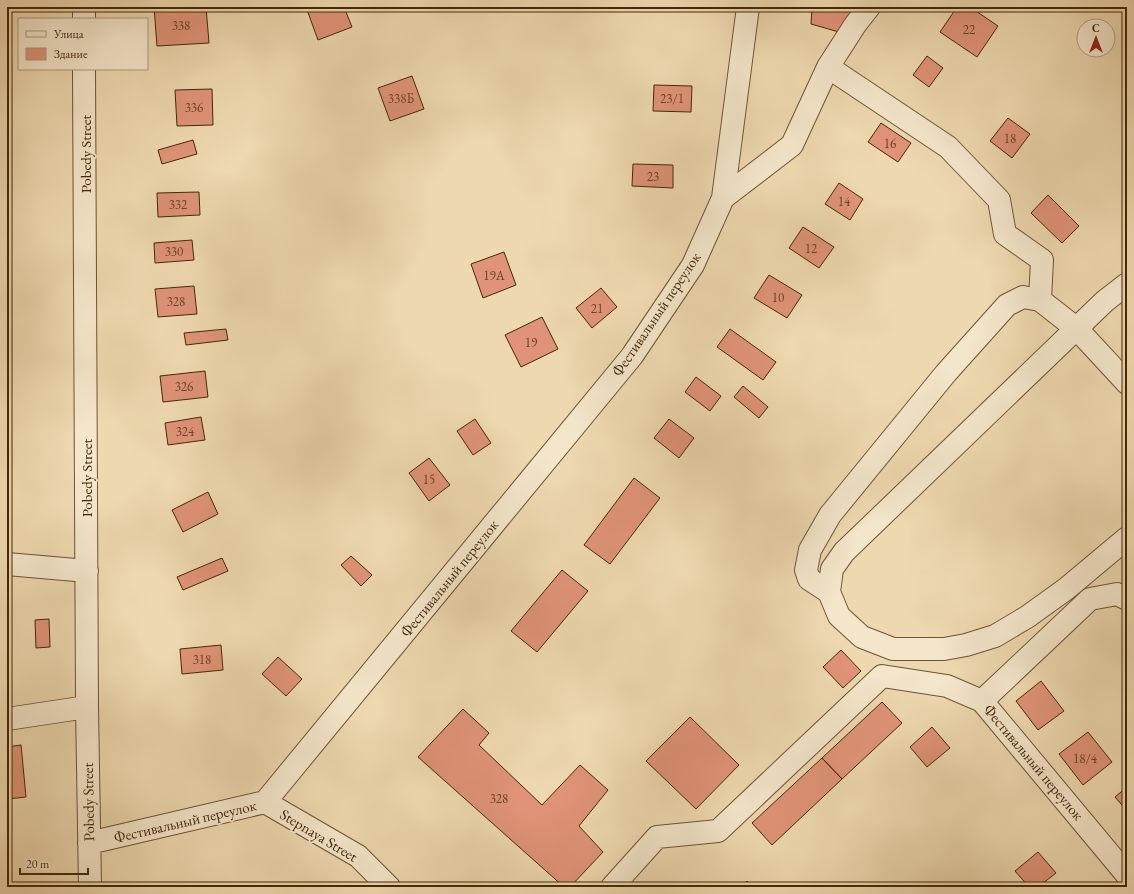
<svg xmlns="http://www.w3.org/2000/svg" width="1134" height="894" font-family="'EB Garamond',serif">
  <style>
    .building { fill: #e09378; stroke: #432808 }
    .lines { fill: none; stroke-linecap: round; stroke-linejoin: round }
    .minor-casing { stroke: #6e5432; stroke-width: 24 }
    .minor { stroke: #f4e6cb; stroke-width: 22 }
    .labels { text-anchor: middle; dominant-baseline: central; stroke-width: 3.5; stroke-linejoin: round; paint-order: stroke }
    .number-label { font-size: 13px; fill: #6a4324 }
    .street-label { font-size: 15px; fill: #432808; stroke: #f4e6cb }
  </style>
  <rect width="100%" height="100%" fill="#eed8af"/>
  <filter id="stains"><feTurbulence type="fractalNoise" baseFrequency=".005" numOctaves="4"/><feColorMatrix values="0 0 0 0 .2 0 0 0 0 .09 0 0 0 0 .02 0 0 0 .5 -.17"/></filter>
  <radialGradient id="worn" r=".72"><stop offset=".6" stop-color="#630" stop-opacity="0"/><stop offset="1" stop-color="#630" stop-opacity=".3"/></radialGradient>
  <!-- building -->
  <path class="building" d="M154 7H206L209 43 157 46Z
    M306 7H344L352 27 318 40Z
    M812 7H857L839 32 811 24Z
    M957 7H970L998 26 977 57 940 32Z
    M927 56 943 68 929 87 913 75Z
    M412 76 424 109 390 121 378 88Z
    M654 85 692 86 691 112 653 111Z
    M212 89 213 125 177 126 175 90Z
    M1008 118 1030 134 1012 158 990 141Z
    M881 123 911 143 898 162 868 142Z
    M193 140 197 154 162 164 158 150Z
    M633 164 673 165V188L632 186Z
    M839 183 863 199 850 220 825 204Z
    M199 192 200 215 158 217 157 193Z
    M1048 195 1079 226 1062 243 1031 213Z
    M803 227 834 247 819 268 789 248Z
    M192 240 194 260 155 263 154 243Z
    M504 252 516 285 483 298 471 264Z
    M769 275 802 295 787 318 754 298Z
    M194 286 197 314 158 317 155 289Z
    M601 288 617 307 592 328 576 308Z
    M542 317 558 349 521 367 505 335Z
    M226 329 228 340 186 345 184 333Z
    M730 329 776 362 763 380 717 347Z
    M205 371 208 397 163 402 160 376Z
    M696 377 721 396 710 411 685 392Z
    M743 386 768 407 759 418 734 397Z
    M201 417 205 440 168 445 165 423Z
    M475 419 491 443 473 455 457 431Z
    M669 419 694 438 679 458 654 438Z
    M429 458 450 485 429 501 409 473Z
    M634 478 660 498 610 564 584 545Z
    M208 492 218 514 183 532 172 510Z
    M351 556 372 575 361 586 341 565Z
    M222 558 228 571 183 590 177 577Z
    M562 570 588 591 537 652 511 631Z
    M49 619 50 647 36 648 35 620Z
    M221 645 223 670 182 674 180 649Z
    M841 650 861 671 843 688 823 667Z
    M278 657 302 679 286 696 262 674Z
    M1041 681 1064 711 1038 730 1016 701Z
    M882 702 902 723 842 779 822 758Z
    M463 709 489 733 479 745 542 805 580 765 608 790 579 826 603 852 570 887H564L418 757Z
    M690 717 739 765 696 809 646 761Z
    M932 727 950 748 927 767 910 747Z
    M1088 732 1112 762 1083 785 1059 754Z
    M21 745 26 797 7 799V747Z
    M822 758 842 779 772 845 752 823Z
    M1127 787V811L1115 797Z
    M1038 852 1056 873 1038 887H1029L1015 871Z
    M747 881 753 887H741Z"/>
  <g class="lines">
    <!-- minor casing -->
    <g class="minor-casing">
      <path id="minor" d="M84 7V19
        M828 67 948 147 999 200 1005 234 1042 260 1040 300
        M84 69 87 707 90 887
        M723 198 792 145 828 67 855 25 869 7
        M1127 284 1105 301 844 552 832 569 829 592 839 616 862 637 893 649H944L966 645 995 636 1027 617 1066 589 1127 538
        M7 564 87 571
        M829 592 809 579 806 570 810 550 830 515 946 373 1007 305 1023 297 1040 300 1077 329 1127 383
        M1127 599 1117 594 1090 599 982 701 1127 875
        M7 719 87 707
        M265 802 358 856 389 887
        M89 843 265 802 632 356 693 265 723 198 748 7
        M612 887 657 837 718 831 882 676 947 686 982 701"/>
    </g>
    <!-- minor -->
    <use href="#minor" class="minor"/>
  </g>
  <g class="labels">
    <!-- number labels -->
    <g class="number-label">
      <text x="181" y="25">338</text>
      <text x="969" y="29">22</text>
      <text x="401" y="98">338Б</text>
      <text x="672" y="98">23/1</text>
      <text x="194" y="107">336</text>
      <text x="1010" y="138">18</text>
      <text x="890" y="143">16</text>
      <text x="653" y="176">23</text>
      <text x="844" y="201">14</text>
      <text x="178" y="204">332</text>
      <text x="811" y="248">12</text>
      <text x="174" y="251">330</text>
      <text x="494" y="275">19А</text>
      <text x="778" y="297">10</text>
      <text x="176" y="301">328</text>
      <text x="597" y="308">21</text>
      <text x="531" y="342">19</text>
      <text x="184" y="386">326</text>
      <text x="185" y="431">324</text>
      <text x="429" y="479">15</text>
      <text x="202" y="659">318</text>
      <text x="1085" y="758">18/4</text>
      <text x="499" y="798">328</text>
    </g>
    <!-- street labels -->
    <g class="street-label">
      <text transform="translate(85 154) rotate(-90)">Pobedy Street</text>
      <text transform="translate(656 314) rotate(-56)">Фестивальный переулок</text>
      <text transform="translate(86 478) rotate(-90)">Pobedy Street</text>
      <text transform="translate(449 578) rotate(-51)">Фестивальный переулок</text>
      <text transform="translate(1034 762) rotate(50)">Фестивальный переулок</text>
      <text transform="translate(88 802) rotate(-91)">Pobedy Street</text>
      <text transform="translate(185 821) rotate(-13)">Фестивальный переулок</text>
      <text transform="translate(319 835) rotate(31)">Stepnaya Street</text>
    </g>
  </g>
  <!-- margin -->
  <rect width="1134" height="894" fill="none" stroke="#eed8af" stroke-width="24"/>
  <rect x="8" y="8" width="1118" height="878" fill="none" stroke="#432808" stroke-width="2"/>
  <rect x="12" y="12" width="1110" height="870" fill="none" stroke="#432808"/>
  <!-- legend -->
  <rect x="18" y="18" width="130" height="52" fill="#f4e6cb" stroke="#ad9a7d"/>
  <rect x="26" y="31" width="20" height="6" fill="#f4e6cb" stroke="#ad9a7d"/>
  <text x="54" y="38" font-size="12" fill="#432808">Улица</text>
  <rect x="26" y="48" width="20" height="12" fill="#e09378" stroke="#ad9a7d"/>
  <text x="54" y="58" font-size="12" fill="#432808">Здание</text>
  <!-- north arrow -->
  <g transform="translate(1096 38)"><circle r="19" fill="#f4e6cb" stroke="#ad9a7d"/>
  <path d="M0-3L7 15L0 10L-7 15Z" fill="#8f2418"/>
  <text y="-6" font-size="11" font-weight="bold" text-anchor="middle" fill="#432808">С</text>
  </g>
  <!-- scale -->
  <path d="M20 868v6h68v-6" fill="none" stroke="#432808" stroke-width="2"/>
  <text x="26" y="868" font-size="12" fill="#432808" stroke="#f4e6cb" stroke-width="3" paint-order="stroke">20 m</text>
  <rect width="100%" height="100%" filter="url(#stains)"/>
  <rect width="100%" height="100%" fill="url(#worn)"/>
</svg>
